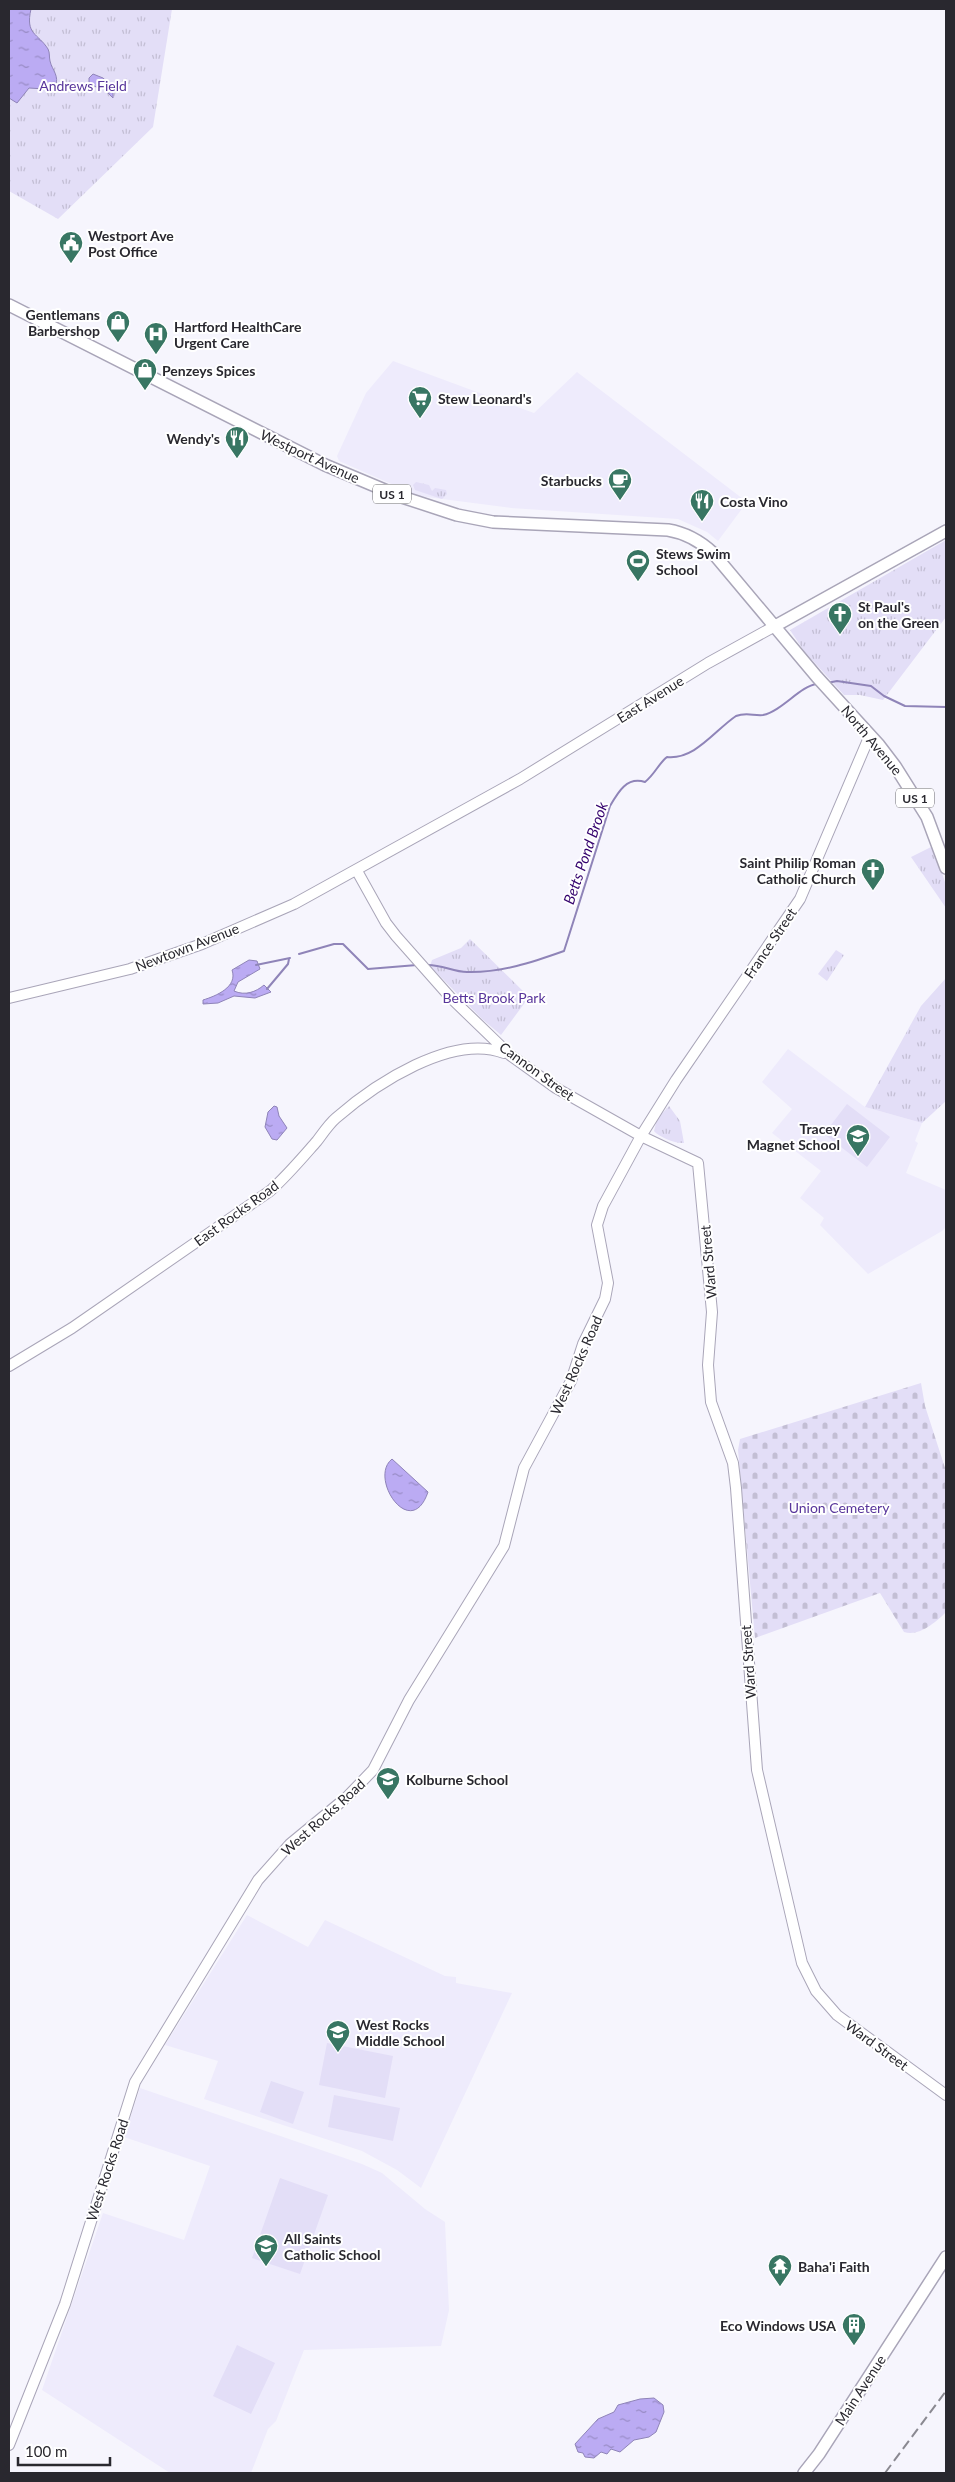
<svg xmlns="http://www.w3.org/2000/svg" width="955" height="2482" font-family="Lato,sans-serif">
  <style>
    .built { fill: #eeebfc }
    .cemetery { fill: url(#cemetery-stones) }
    .park { fill: url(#park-tufts) }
    .pitch { fill: #e3def7 }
    .water { fill: url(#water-ripples); stroke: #8f84b8 }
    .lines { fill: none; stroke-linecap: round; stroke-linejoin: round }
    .stream { stroke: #8f84b8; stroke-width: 2 }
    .secondary-casing { stroke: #a9a5b8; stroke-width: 12 }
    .primary-casing { stroke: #a9a5b8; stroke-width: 14 }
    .secondary { stroke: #fff; stroke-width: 10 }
    .primary { stroke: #fff; stroke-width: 11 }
    .rail { stroke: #8a8991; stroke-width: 2; stroke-dasharray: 10 5; stroke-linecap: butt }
    .labels { text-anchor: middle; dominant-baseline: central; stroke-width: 4; stroke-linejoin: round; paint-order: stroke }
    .shield { fill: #fff; stroke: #69686d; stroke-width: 1 }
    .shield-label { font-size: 12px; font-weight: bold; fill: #29282f }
    .park-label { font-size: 14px; fill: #58359b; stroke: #fff }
    .poi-label { font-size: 14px; font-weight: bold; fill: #29282f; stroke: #fff; text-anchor: start }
    .street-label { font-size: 14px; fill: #29282f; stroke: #fff }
    .water-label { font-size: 15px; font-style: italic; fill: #33006d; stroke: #fff }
  </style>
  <defs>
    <pattern id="cemetery-stones" width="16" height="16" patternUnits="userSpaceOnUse" patternTransform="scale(1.25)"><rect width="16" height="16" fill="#e3def7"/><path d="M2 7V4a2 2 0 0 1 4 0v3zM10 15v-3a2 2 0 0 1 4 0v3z" fill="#c3bed4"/></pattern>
    <pattern id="park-tufts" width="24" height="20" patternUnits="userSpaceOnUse" patternTransform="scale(1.25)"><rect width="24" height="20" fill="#e3def7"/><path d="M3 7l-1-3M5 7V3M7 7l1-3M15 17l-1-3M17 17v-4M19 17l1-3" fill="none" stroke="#c3bed4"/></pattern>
    <pattern id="water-ripples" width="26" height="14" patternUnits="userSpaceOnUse" patternTransform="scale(1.25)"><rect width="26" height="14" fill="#bbabf3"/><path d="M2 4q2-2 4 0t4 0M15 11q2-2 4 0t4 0" fill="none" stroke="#988bc5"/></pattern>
  </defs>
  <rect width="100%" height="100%" fill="#f6f5fd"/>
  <!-- built -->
  <path class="built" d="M393 361 534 413 577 372 747 502 718 541 707 532 678 519 511 508 419 496 339 461 337 456 366 393Z
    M788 1049 865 1107 922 1123 915 1141 918 1143 906 1173 946 1190V1227L942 1231 868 1274 820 1225 824 1218 800 1198 821 1171 772 1133 792 1109 762 1082Z
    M247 1915 308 1947 325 1920 445 1976 456 1977V1983L512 1993 421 2188 397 2170 362 2151 204 2099 218 2061 165 2045Z
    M140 2088 362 2164 382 2173 425 2209 445 2222 449 2310 441 2346 304 2350 276 2421 268 2429 251 2473H170L42 2390 103 2213 184 2240 210 2166 124 2137Z"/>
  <!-- cemetery -->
  <path class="cemetery" d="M921 1383 925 1406 946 1471V1612C936 1622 919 1637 904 1632L880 1593 755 1638 738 1450 740 1439Z"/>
  <!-- park -->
  <path class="park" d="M9 9H172L153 127 58 219 9 191Z
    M416 482 429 485 432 491 435 488 446 490 447 494 442 499 415 490 413 485Z
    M946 540V617L883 700 860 695H844L804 651 790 630Z
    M933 846 946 885V908L911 857Z
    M470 939 529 997 501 1035 482 1019 430 966 432 960 461 948Z
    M836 950 844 955 827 981 818 974Z
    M946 978V1101L922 1123 865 1107 921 1006Z
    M669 1106 680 1121 684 1143C676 1144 659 1137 654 1131L657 1119Z"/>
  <!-- pitch -->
  <path class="pitch" d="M847 1104 890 1137 867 1167 824 1134Z
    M327 2043 393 2056 385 2098 319 2085Z
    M271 2081 304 2092 293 2124 260 2112Z
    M334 2095 400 2108 393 2141 328 2127Z
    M280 2178 328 2195 300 2274 252 2258Z
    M237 2345 275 2363 251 2414 213 2396Z"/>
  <!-- water -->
  <path class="water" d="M9 9H31C25 35 38 33 48 49 50 53 49 57 50 61 52 70 60 76 55 87L45 89 29 88 17 103 9 98Z
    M93 74 103 78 113 87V98L102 87H96L89 82V78Z
    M249 960 257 961 260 969 238 982 234 991C245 996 256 992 264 985L271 992 255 998 234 996 218 1003 203 1004V1000C216 996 238 987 232 970Z
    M274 1106 277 1107 279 1116 287 1128 277 1140 272 1139 265 1127 268 1112Z
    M392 1459 428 1492C411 1542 368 1478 392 1459Z
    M654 2398 663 2405 664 2412 656 2432 649 2437 634 2440 620 2452 611 2449 607 2454 601 2452 594 2458 585 2457 583 2453 578 2452 575 2444 598 2419 614 2412 618 2405 640 2399Z"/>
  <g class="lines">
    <!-- stream -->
    <path class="stream" d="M827 683 837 681 871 686 884 696 905 706 946 707
      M299 954 334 944H343L368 969 417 965
      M256 965 290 958
      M426 965C441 964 453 972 467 972 501 973 533 962 564 951L610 806C618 792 627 776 645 782 655 774 659 763 667 757 695 760 715 730 736 716 746 712 754 716 763 715 782 711 800 686 817 684
      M267 989 288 964 289 959"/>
    <!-- secondary casing -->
    <g class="secondary-casing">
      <path id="secondary" d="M357 871 386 923 396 936 450 997 510 1055 556 1088 641 1136 698 1163 712 1312 708 1365 711 1402 733 1463 736 1488 757 1770 802 1963 816 1991 837 2015 946 2095
        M9 998 130 969 202 944 294 904 520 779 708 663 775 626
        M9 1366 72 1328 270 1191C287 1176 302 1158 317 1141 323 1133 329 1124 336 1118 375 1084 452 1033 504 1053
        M9 2445 65 2304 135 2082 258 1880 290 1844 347 1797 373 1770 409 1700 504 1546 524 1468 571 1381 583 1344 605 1299 608 1283 597 1225 603 1206 641 1136 676 1080 800 899 870 735"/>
    </g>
    <!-- primary casing -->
    <g class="primary-casing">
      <path id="primary" d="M9 305 325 465 399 496 457 515 493 522 668 530C686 533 700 541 713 553L817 677 879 745 895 766 927 817 946 868
        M775 626 946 531
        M804 2473 819 2454 946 2257"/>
    </g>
    <!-- secondary -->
    <use href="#secondary" class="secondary"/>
    <!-- primary -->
    <use href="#primary" class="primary"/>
    <!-- rail -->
    <path class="rail" d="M885 2473 946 2391"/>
  </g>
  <!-- icons -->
  <defs>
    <g id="civic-pin" transform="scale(1.25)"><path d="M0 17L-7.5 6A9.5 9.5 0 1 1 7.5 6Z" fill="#387663" stroke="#fff"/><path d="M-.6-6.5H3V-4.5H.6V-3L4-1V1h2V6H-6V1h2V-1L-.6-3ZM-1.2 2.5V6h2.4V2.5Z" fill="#fff"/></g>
    <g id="shop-pin" transform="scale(1.25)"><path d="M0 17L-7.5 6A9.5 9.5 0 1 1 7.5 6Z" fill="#387663" stroke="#fff"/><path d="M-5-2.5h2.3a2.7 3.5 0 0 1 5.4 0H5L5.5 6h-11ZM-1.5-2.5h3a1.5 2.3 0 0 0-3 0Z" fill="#fff"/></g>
    <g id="hospital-pin" transform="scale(1.25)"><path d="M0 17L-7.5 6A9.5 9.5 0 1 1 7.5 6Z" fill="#387663" stroke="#fff"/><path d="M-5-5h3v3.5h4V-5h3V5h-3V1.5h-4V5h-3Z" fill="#fff"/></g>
    <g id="supermarket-pin" transform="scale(1.25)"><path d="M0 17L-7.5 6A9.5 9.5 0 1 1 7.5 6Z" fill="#387663" stroke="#fff"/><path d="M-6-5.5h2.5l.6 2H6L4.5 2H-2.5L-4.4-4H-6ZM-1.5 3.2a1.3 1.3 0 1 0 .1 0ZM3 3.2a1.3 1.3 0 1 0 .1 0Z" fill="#fff"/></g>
    <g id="restaurant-pin" transform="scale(1.25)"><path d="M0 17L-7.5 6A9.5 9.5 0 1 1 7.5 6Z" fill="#387663" stroke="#fff"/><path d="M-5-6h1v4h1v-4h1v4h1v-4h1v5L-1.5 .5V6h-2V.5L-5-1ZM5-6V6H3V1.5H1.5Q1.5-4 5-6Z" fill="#fff"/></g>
    <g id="cafe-pin" transform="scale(1.25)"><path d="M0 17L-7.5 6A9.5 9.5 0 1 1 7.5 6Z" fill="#387663" stroke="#fff"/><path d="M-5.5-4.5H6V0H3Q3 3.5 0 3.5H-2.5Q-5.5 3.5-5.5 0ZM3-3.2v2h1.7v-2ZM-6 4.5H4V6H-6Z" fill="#fff"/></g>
    <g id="stadium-pin" transform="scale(1.25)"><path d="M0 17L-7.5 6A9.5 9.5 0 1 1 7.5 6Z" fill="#387663" stroke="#fff"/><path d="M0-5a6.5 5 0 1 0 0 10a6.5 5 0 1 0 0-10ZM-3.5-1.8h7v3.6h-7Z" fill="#fff"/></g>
    <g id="church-pin" transform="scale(1.25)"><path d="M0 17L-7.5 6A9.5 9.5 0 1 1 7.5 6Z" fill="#387663" stroke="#fff"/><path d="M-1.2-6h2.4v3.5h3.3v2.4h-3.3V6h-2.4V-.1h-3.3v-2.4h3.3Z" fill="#fff"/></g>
    <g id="school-pin" transform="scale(1.25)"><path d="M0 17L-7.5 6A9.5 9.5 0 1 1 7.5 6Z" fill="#387663" stroke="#fff"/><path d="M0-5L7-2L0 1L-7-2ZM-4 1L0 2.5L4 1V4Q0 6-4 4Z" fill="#fff"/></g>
    <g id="temple-pin" transform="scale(1.25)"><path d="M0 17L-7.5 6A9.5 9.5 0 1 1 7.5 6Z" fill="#387663" stroke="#fff"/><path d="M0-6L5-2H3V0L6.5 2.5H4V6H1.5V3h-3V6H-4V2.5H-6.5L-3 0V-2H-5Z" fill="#fff"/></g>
    <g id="building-pin" transform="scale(1.25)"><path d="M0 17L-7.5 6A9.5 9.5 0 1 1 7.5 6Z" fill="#387663" stroke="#fff"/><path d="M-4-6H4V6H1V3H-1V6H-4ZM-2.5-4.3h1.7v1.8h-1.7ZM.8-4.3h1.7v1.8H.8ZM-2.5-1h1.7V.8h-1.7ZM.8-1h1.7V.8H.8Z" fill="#fff"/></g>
  </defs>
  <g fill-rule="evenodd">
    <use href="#civic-pin" x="71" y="243"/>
    <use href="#shop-pin" x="118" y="322"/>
    <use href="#hospital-pin" x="156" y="334"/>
    <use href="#shop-pin" x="145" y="370"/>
    <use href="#supermarket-pin" x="420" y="398"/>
    <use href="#restaurant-pin" x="237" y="438"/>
    <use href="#cafe-pin" x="620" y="480"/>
    <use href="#restaurant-pin" x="702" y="501"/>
    <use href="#stadium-pin" x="638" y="561"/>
    <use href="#church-pin" x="840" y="614"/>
    <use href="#church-pin" x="873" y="870"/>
    <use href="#school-pin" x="858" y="1136"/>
    <use href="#school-pin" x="388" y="1779"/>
    <use href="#school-pin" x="338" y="2032"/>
    <use href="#school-pin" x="266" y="2246"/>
    <use href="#temple-pin" x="780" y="2266"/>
    <use href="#building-pin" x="854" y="2325"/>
  </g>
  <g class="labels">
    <!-- shield labels -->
    <g class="shield">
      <rect x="373" y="484.5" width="38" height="19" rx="4"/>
      <rect x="896" y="788.5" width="38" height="19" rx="4"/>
    </g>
    <g class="shield-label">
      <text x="392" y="494">US 1</text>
      <text x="915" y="798">US 1</text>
    </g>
    <!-- park labels -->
    <g class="park-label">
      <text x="83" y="85">Andrews Field</text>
      <text x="494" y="997">Betts Brook Park</text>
      <text x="839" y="1507">Union Cemetery</text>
    </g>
    <!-- poi labels -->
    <g class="poi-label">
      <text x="88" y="235">Westport Ave<tspan x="88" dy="16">Post Office</tspan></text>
      <text x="100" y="314" text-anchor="end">Gentlemans<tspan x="100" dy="16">Barbershop</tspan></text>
      <text x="174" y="326">Hartford HealthCare<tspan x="174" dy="16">Urgent Care</tspan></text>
      <text x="162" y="370">Penzeys Spices</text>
      <text x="438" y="398">Stew Leonard's</text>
      <text x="220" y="438" text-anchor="end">Wendy's</text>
      <text x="602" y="480" text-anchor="end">Starbucks</text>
      <text x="720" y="501">Costa Vino</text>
      <text x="656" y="553">Stews Swim<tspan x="656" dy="16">School</tspan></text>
      <text x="858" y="606">St Paul's<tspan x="858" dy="16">on the Green</tspan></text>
      <text x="856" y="862" text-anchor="end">Saint Philip Roman<tspan x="856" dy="16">Catholic Church</tspan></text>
      <text x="840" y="1128" text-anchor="end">Tracey<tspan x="840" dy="16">Magnet School</tspan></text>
      <text x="406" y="1779">Kolburne School</text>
      <text x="356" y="2024">West Rocks<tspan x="356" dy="16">Middle School</tspan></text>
      <text x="284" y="2238">All Saints<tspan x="284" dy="16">Catholic School</tspan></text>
      <text x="798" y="2266">Baha'i Faith</text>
      <text x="836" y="2325" text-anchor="end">Eco Windows USA</text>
    </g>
    <!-- street labels -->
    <g class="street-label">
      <text transform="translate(310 456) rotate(25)">Westport Avenue</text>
      <text transform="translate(650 699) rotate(-32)">East Avenue</text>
      <text transform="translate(872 740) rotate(50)">North Avenue</text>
      <text transform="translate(770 943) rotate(-56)">France Street</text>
      <text transform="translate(187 947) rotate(-21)">Newtown Avenue</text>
      <text transform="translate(537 1071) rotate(36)">Cannon Street</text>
      <text transform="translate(236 1213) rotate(-36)">East Rocks Road</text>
      <text transform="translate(708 1262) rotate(-95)">Ward Street</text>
      <text transform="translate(576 1365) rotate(-66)">West Rocks Road</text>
      <text transform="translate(748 1662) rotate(-94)">Ward Street</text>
      <text transform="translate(323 1817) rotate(-42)">West Rocks Road</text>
      <text transform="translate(877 2045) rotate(36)">Ward Street</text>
      <text transform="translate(107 2170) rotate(-72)">West Rocks Road</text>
      <text transform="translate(860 2390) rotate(-57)">Main Avenue</text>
    </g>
    <!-- water labels -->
    <g class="water-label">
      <text transform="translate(585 853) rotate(-71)">Betts Pond Brook</text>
    </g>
  </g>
  <!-- border -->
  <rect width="955" height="2482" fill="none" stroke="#29282f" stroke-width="20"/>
  <!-- scale -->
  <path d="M18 2457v8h92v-8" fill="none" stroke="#29282f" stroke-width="2.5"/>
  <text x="25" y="2457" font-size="15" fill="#29282f" stroke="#ffffff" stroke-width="4" paint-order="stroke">100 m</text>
</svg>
